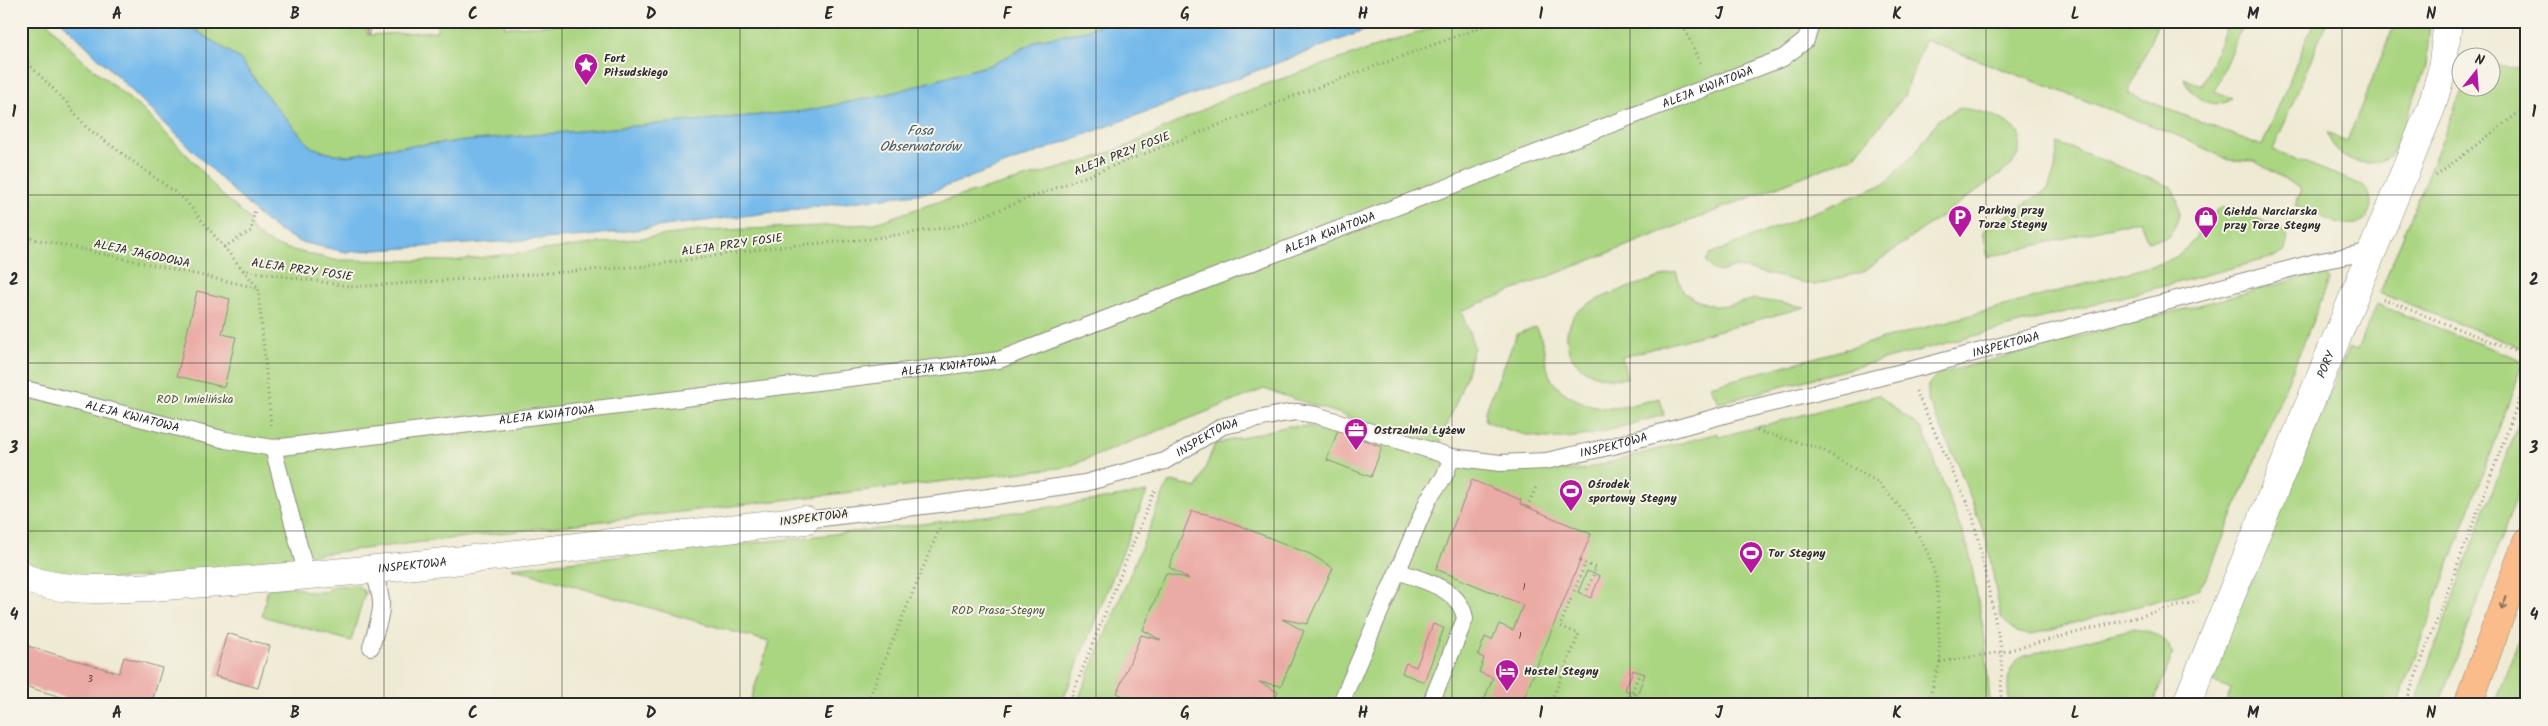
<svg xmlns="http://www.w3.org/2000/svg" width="2548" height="726" font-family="Kalam,sans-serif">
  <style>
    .green { fill: #aad581; stroke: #6a8056 }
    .water { fill: #74baeb; stroke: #50728b }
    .building { fill: #ebaba5 }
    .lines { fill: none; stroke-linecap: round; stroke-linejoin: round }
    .lane-casing { stroke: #8d8a7f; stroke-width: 18 }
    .street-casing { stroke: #8d8a7f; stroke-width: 29 }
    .primary-casing { stroke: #8d8a7f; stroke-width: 29 }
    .path { stroke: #8d8a7f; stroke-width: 3; stroke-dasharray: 1 4; stroke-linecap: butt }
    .lane { stroke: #fff; stroke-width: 16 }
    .street { stroke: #fff; stroke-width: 28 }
    .primary { stroke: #f9bc8a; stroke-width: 28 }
    .oneway { stroke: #886c56 }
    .grid { fill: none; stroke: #2b2b2b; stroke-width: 1; stroke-opacity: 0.55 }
    .labels { text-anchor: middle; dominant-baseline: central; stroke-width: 4; stroke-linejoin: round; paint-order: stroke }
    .number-label { font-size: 10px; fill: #5b4b4a }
    .poi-label { font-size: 12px; font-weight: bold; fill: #2b2b2b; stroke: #f7f3e8; text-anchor: start }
    .street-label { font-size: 12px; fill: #2b2b2b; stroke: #f7f3e8 }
    .park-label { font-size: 12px; fill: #4b5640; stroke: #f7f3e8 }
    .water-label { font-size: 14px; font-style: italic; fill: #415665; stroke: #f7f3e8 }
    .neatline { fill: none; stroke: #2b2b2b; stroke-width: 2 }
    .grid-label { font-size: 16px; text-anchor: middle; font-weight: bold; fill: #2b2b2b }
  </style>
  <rect width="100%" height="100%" fill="#f7f3e8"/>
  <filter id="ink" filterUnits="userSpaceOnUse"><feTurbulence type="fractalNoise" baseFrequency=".02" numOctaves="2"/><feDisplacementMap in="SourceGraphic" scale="10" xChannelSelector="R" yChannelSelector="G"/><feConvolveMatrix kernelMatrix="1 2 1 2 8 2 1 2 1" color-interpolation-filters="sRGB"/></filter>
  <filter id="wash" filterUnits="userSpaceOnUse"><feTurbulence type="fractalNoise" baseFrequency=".0096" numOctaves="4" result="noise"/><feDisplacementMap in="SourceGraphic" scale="20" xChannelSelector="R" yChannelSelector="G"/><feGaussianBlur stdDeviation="1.12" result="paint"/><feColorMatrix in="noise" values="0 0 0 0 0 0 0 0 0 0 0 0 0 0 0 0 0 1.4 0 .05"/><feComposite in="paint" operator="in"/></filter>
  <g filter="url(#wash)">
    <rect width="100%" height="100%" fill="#efead3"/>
    <!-- green -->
    <path class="green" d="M21 21H46L78 56 144 111 192 160 220 193 248 218 254 233 264 239 276 246 334 260 452 261 700 231 872 224 931 204 1089 160 1130 145 1231 96 1452 21H2159L2128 93 2262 146 2314 21H2327L2273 150 2362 185C2369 192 2373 199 2370 209 2361 242 2315 213 2295 205L2302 189 2254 161 2229 160 2174 134 1925 40 1904 96 1855 156 1461 311 1474 346 1466 377 1439 446 1264 389 1067 467 302 556 294 557 290 566 79 582 21 563Z
      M182 21H366L367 35 437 31V21H505V27H507L574 24 576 21H1112L1081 32 1040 39 993 64 888 94 806 111 386 148 348 156 328 153 311 147 270 100 240 59Z
      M2229 21H2244L2214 91 2232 98C2215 113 2190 96 2184 78L2202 86Z
      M2396 21H2430L2426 66 2394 152C2372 174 2336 161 2327 133L2347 141Z
      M2491 62C2502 68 2514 70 2527 65V350L2380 293 2463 88H2490Z
      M1960 108C1986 112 2000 115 2020 133L2019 153 2011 166 1863 272 1815 285 1736 267 1720 272 1713 270 1706 261 1710 254 1884 184 1916 152 1939 119Z
      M2058 143 2172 187C2182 212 2182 214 2169 237L2147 241 2140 220 1988 257 1983 231 2048 189 2055 170Z
      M2223 207 2281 228 2288 238 2285 251 2278 256 1719 403 1710 386 2162 263C2168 260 2175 258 2180 254 2197 242 2204 216 2223 207Z
      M1676 272 1683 292 1696 300 1714 306 1732 305 1755 299 1805 307 1622 357 1627 378C1603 381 1576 373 1568 348 1567 341 1566 335 1568 329 1571 323 1572 316 1577 312 1598 294 1649 282 1676 272Z
      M2317 274H2324L2330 279 2207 577 2198 590 2029 635 2016 632 2001 618 1987 542 1957 462 1928 400V385L1938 374Z
      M2376 304 2524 361 2397 705H2225L2231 689 2209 680 2349 347 2358 350Z
      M1535 327C1546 341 1543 357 1549 374 1556 394 1586 406 1606 408 1623 409 1644 401 1660 398L1664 415C1628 424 1588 440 1550 438 1529 438 1505 429 1486 421L1485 412 1517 334Z
      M1878 395 1923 430 1969 551 1985 639 1990 705H1076L1168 483 1176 482 1197 488 1215 444 1288 426 1313 427 1338 430 1452 457 1577 471 1718 433 1719 437Z
      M2527 404V468L2439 705H2414L2485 509Z
      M1147 492 1061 705H749L769 642 511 568C724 545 937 527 1147 492Z
      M357 585 365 592 351 641 262 616 268 588 292 586 309 592H325L335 586Z
      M2527 617V705H2495Z
      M2132 629C2156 632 2162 633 2173 655L2152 705H2009C2008 683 2004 669 2024 656Z"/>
    <!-- water -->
    <path class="water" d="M61 21H182L240 59 270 100 311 147 328 153 348 156 386 148 806 111 888 94 993 64 1040 39 1081 32 1112 21H1390L931 192 587 236 346 252 300 242 279 231 259 216Z"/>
    <g id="blocks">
      <!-- building -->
      <path class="building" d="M366 21H397V23L369 24V35H367Z
        M197 291 230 299 222 334 236 337 224 387 177 376Z
        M1338 430 1382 447 1371 477 1327 460Z
        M1472 480 1521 500 1520 504 1591 534 1521 705H1482L1493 678 1479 672 1484 658 1478 655 1485 637 1492 640 1499 624 1513 630 1523 605 1436 569Z
        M1192 511 1215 516 1310 554 1333 568 1307 624 1282 619 1304 631 1281 686 1259 682 1278 692 1272 705H1140L1117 693 1141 635 1161 640 1143 630 1166 573 1189 579 1169 567Z
        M1587 571 1600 576 1591 598 1578 592Z
        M1433 624 1444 628 1424 682 1402 673 1406 663 1416 667Z
        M227 633 270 646 258 688 215 676Z
        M24 645 119 673 124 657 162 668 151 705H88L21 685V656Z
        M1633 670 1645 674 1637 695 1625 690Z"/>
    </g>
  </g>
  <g filter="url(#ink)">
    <use href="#blocks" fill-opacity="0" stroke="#8d8a7f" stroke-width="1"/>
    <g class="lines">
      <!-- lane casing -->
      <g class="lane-casing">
        <g id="lane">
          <path id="s1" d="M21 388 226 440 273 448 999 360 1783 58 1806 40 1812 21"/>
          <path d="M273 448 307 576"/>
          <path id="s2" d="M805 520 940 504 1085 483 1165 461 1223 426 1282 414 1297 412 1316 415 1452 457 1500 463 1546 461 1613 446 1731 413 1906 371 2316 262 2373 251"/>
          <path d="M1398 571C1423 581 1461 588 1465 619L1430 705"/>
          <path d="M371 647C382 609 386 608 373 570"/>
          <path d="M1340 705 1429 498 1444 477 1452 457"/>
        </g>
      </g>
      <!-- street casing -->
      <g class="street-casing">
        <g id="street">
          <path id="s3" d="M21 576C63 598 157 586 206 583 406 570 605 543 805 520"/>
          <path id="s4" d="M2186 705 2431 108 2442 71 2448 21"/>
        </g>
      </g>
      <!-- primary casing -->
      <g class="primary-casing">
        <path id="primary" d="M2468 705 2527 541"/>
      </g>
      <!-- path -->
      <path class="path" d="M1681 21 1701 65
        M1684 27 1688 21
        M21 56 67 103 86 127 184 199 243 270 354 287 646 266 776 247 869 239 957 226 1294 96 1498 21
        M2436 176 2527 106
        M21 236 258 288
        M224 247 251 231 255 208
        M243 270 258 288 271 425
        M2383 299 2527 356
        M1916 391 1973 516 2002 652 2001 705
        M1757 431 1819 448 1879 483 1909 518 1928 553 1937 581 1940 662 1927 705
        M1527 507 1537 485
        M1580 561 1596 568 1586 593
        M1940 662 2002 652 2198 601
        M866 705 940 527
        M1068 705 1156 487
        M1550 705 1579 634 1560 626 1585 564
        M1626 705 1639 675
        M2405 705 2527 379"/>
      <!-- lane -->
      <use href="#lane" class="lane"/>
      <!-- street -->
      <use href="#street" class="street"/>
      <!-- primary -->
      <use href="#primary" class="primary"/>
    </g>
    <!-- one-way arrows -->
    <defs><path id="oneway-shaft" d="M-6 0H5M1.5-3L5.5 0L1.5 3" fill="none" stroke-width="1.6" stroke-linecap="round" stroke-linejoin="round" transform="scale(1.25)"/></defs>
    <use class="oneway" href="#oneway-shaft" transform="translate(2504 603) rotate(110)"/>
  </g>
  <!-- grid -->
  <path class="grid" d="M206 21V705M384 21V705M562 21V705M740 21V705M918 21V705M1096 21V705M1274 21V705M1452 21V705M1630 21V705M1808 21V705M1986 21V705M2164 21V705M2342 21V705M21 195H2527M21 363H2527M21 531H2527"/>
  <!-- icons -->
  <defs>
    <g id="sight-pin" transform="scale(1.25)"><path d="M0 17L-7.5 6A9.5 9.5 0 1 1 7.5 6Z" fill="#b5179e" stroke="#f7f3e8"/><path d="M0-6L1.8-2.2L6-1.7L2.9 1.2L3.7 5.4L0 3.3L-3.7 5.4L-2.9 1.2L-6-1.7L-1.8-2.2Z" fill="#fff"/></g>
    <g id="parking-pin" transform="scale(1.25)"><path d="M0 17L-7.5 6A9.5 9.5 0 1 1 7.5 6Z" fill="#b5179e" stroke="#f7f3e8"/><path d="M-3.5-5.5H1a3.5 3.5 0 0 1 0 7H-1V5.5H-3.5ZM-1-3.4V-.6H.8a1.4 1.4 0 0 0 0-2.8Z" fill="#fff"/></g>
    <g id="shop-pin" transform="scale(1.25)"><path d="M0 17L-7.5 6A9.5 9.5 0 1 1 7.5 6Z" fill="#b5179e" stroke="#f7f3e8"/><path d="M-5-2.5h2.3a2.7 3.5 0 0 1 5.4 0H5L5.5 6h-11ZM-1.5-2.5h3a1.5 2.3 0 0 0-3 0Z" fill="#fff"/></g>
    <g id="office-pin" transform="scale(1.25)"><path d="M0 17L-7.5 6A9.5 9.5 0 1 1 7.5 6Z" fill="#b5179e" stroke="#f7f3e8"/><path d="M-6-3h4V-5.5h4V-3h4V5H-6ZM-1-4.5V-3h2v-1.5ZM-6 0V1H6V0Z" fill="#fff"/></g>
    <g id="stadium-pin" transform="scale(1.25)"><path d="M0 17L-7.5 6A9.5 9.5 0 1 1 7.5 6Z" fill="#b5179e" stroke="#f7f3e8"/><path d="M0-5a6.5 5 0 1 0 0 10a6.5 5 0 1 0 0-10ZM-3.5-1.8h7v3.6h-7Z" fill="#fff"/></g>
    <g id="hotel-pin" transform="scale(1.25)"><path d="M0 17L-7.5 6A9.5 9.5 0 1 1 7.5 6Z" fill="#b5179e" stroke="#f7f3e8"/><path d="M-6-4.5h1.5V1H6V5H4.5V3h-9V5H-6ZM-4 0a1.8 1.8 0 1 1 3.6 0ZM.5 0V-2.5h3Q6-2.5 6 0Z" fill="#fff"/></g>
  </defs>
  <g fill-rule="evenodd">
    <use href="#sight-pin" x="586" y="65"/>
    <use href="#parking-pin" x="1960" y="217"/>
    <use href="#shop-pin" x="2206" y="218"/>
    <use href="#office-pin" x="1356" y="430"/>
    <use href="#stadium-pin" x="1571" y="491"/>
    <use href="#stadium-pin" x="1751" y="553"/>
    <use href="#hotel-pin" x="1507" y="671"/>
  </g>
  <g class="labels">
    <!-- number labels -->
    <g class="number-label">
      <text x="1524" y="587">1</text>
      <text x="1520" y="636">1</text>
      <text x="90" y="679">3</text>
    </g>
    <!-- poi labels -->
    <g class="poi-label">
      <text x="604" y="58">Fort<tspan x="604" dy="14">Piłsudskiego</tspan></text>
      <text x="1978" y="210">Parking przy<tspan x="1978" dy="14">Torze Stegny</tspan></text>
      <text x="2224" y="211">Giełda Narciarska<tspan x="2224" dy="14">przy Torze Stegny</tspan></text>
      <text x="1374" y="430">Ostrzalnia Łyżew</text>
      <text x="1588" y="484">Ośrodek<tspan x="1588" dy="14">sportowy Stegny</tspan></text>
      <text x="1768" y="553">Tor Stegny</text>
      <text x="1524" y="671">Hostel Stegny</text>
    </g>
    <!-- street labels -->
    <g class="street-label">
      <text stroke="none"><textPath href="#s1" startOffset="1750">ALEJA KWIATOWA</textPath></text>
      <text transform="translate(1122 154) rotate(-21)">ALEJA PRZY FOSIE</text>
      <text stroke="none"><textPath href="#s1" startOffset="1345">ALEJA KWIATOWA</textPath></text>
      <text transform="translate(732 245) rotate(-8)">ALEJA PRZY FOSIE</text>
      <text transform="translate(142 254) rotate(12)">ALEJA JAGODOWA</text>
      <text transform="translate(302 270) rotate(8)">ALEJA PRZY FOSIE</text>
      <text stroke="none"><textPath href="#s2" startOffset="1239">INSPEKTOWA</textPath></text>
      <text stroke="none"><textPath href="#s1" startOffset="940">ALEJA KWIATOWA</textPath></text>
      <text stroke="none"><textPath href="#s4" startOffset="368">PORY</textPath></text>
      <text stroke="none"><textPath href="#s1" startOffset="535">ALEJA KWIATOWA</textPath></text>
      <text stroke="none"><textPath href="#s1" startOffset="115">ALEJA KWIATOWA</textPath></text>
      <text stroke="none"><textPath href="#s2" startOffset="414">INSPEKTOWA</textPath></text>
      <text stroke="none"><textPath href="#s2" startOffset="834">INSPEKTOWA</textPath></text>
      <text transform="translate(814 518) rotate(-7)">INSPEKTOWA</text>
      <text stroke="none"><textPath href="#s3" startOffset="394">INSPEKTOWA</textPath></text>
    </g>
    <!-- park labels -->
    <g class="park-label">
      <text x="195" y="399">ROD Imielińska</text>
      <text x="998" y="610">ROD Prasa-Stegny</text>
    </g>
    <!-- water labels -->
    <g class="water-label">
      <text x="920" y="131">Fosa<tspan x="920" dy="16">Obserwatorów</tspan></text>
    </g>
  </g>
  <!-- margin -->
  <rect width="2548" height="726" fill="none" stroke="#f7f3e8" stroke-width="55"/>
  <!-- north arrow -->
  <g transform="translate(2476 72) rotate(17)"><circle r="24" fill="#f7f3e8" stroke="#a5a39c"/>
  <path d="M0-4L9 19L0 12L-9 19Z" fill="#b5179e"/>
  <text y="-8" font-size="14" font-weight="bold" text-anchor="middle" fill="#2b2b2b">N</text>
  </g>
  <rect x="28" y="28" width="2492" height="670" class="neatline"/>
  <g class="grid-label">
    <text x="117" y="19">A</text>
    <text x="295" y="19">B</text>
    <text x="473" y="19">C</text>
    <text x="651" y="19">D</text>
    <text x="829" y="19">E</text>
    <text x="1007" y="19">F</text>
    <text x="1185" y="19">G</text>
    <text x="1363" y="19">H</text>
    <text x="1541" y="19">I</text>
    <text x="1719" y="19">J</text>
    <text x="1897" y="19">K</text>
    <text x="2075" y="19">L</text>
    <text x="2253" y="19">M</text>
    <text x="2431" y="19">N</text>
    <text x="14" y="117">1</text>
    <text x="2534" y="117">1</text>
    <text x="14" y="285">2</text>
    <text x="2534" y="285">2</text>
    <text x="14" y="453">3</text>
    <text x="2534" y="453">3</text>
    <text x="14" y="620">4</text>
    <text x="2534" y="620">4</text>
    <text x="117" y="718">A</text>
    <text x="295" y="718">B</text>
    <text x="473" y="718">C</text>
    <text x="651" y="718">D</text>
    <text x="829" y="718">E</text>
    <text x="1007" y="718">F</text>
    <text x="1185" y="718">G</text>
    <text x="1363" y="718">H</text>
    <text x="1541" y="718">I</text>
    <text x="1719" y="718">J</text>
    <text x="1897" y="718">K</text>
    <text x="2075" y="718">L</text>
    <text x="2253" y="718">M</text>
    <text x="2431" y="718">N</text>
  </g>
</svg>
